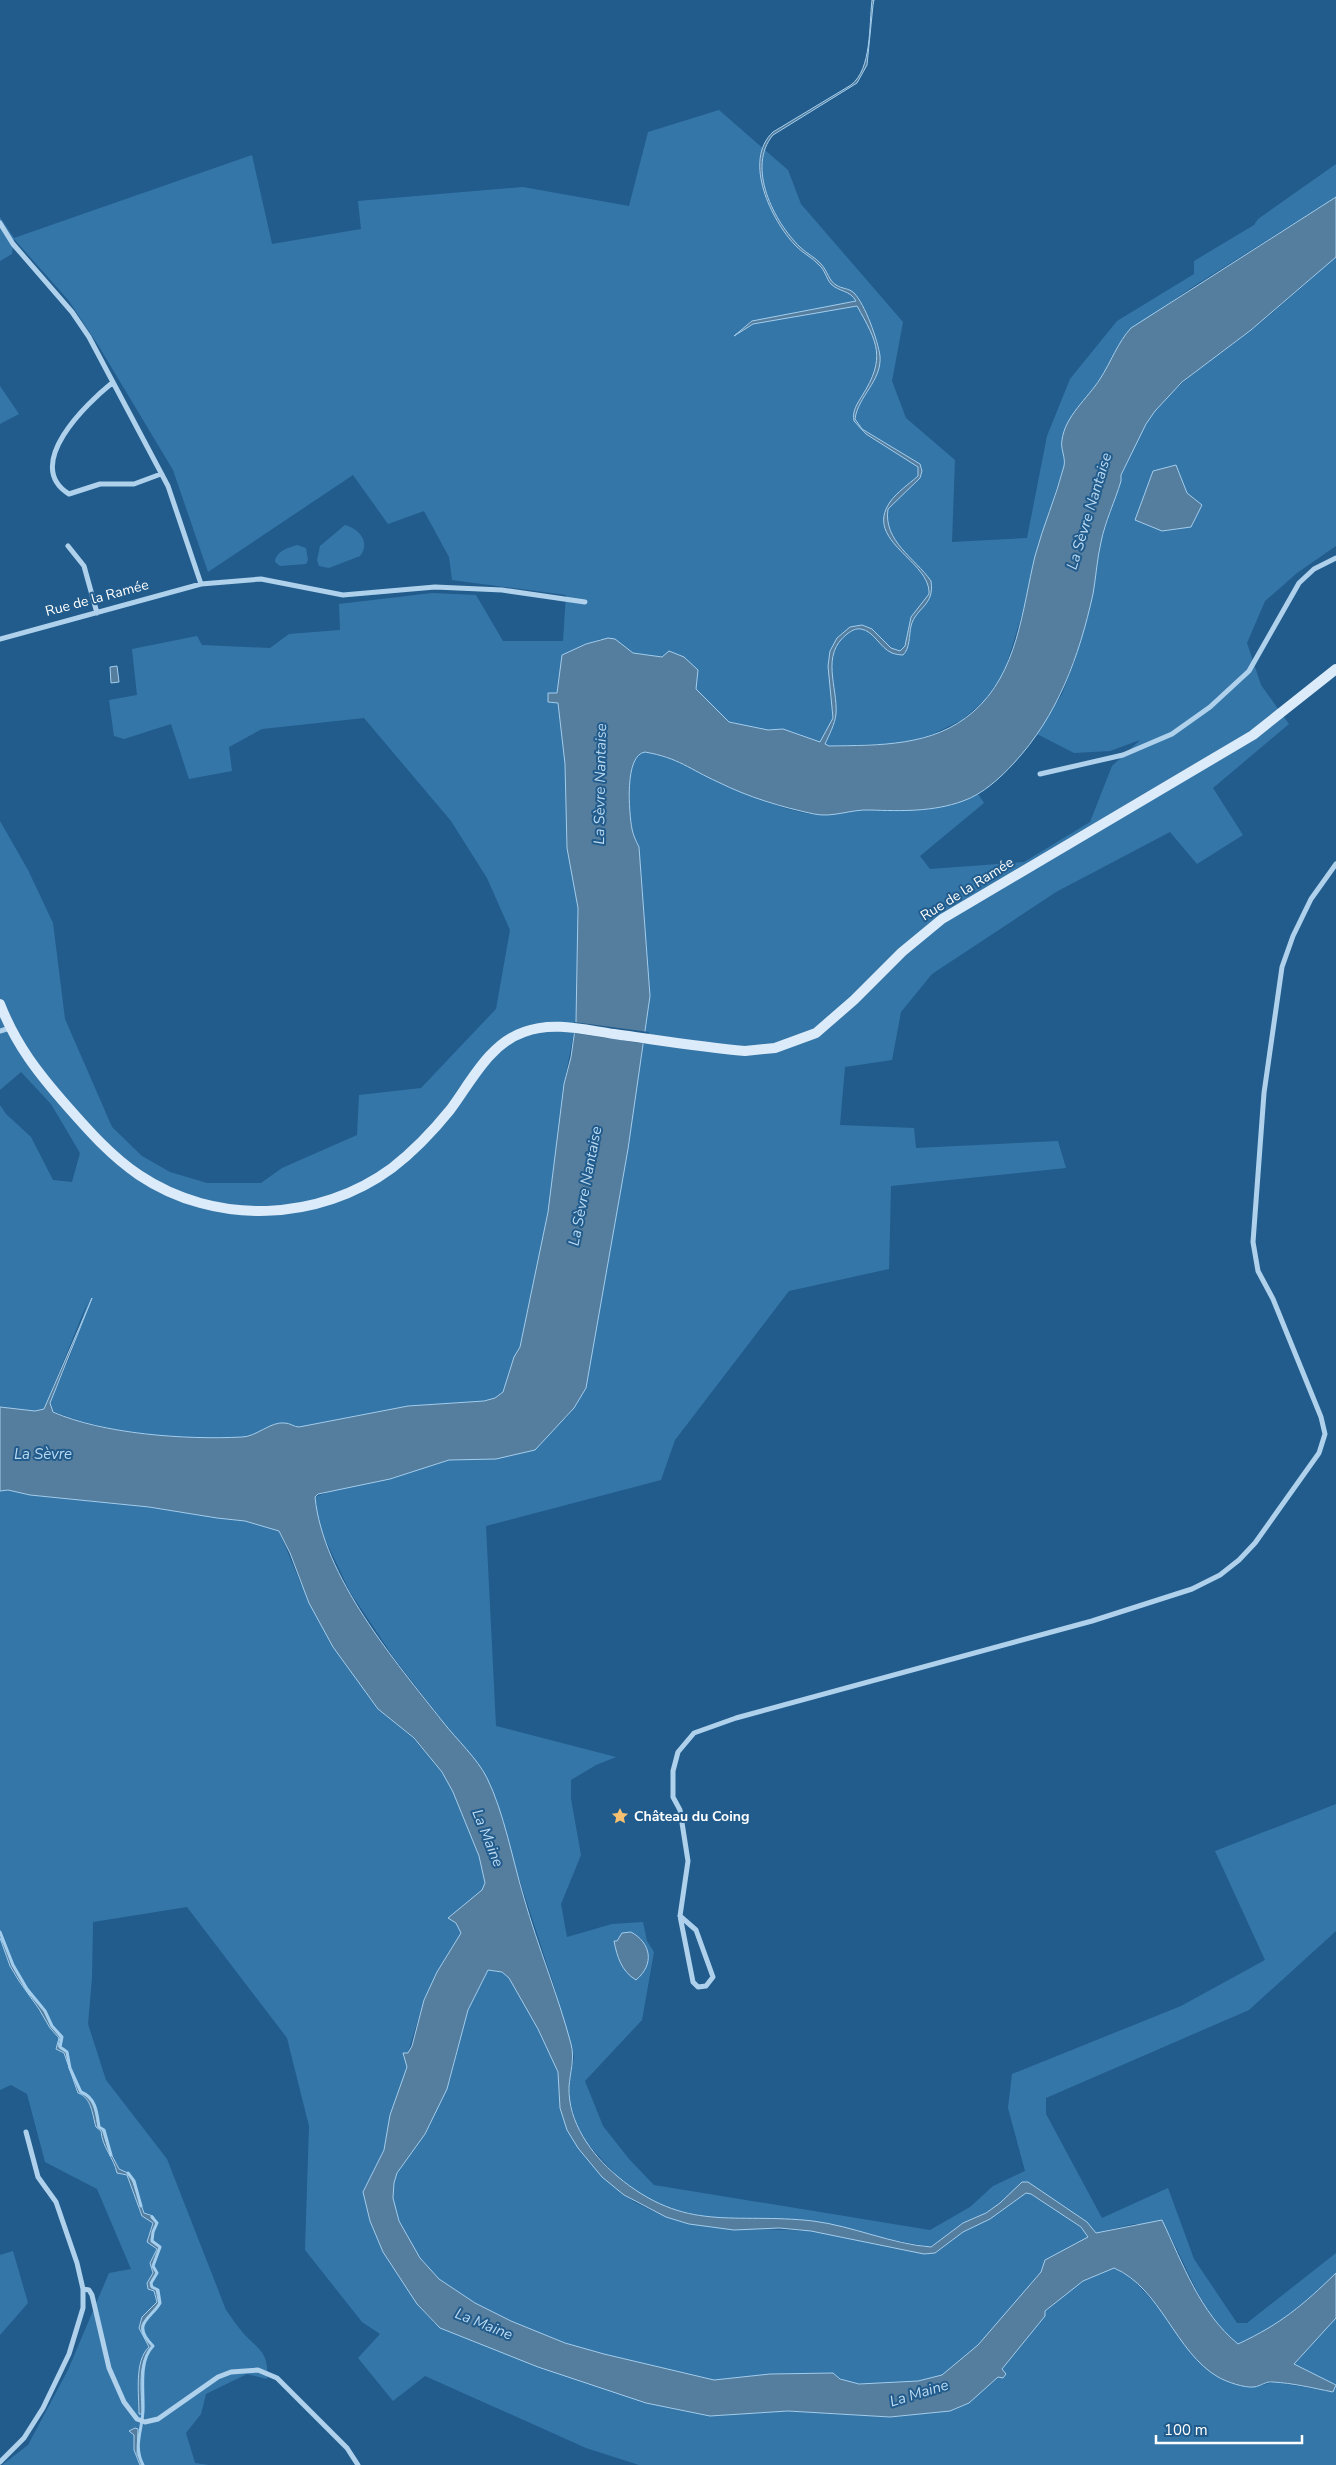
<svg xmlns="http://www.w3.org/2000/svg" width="1336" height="2465" font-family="'Nunito Sans',sans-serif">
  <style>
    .green { fill: #3576a9 }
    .water { fill: #557d9e; stroke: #a3cdec; fill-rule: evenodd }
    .pier { fill: #225c8c }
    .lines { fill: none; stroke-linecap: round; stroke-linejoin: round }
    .stream { stroke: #a3cdec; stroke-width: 3 }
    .minor { stroke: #afd1eb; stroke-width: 5 }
    .secondary { stroke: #dbebf9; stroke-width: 10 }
    .labels { text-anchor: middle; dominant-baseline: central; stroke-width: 4; stroke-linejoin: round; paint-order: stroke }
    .street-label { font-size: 14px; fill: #fff; stroke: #225c8c }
    .poi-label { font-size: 14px; font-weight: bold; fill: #fff; stroke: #225c8c; text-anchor: start }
    .water-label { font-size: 15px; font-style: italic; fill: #bbdaf2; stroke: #225c8c }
  </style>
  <rect width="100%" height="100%" fill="#225c8c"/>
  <!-- green -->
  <path class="green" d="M719 110 788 170 801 204 903 322 892 381 906 418 955 460 952 542 1027 538 1047 436 1070 379 1117 321 1194 274V261L1254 225 1258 219 1336 164V197L1194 286 1143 321 1122 340 1100 380 1071 418 1064 466 1035 555 1024 608 1004 673 985 700 962 720 933 734 906 743 829 746 783 729 768 730 729 722 662 657 633 653 615 639H600L562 655 557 693 549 702 558 703 565 764 567 848 578 908 576 1022 563 1089 548 1212 520 1347 514 1357 503 1392 495 1398 484 1401 408 1406 299 1427C295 1427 293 1424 289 1424 277 1422 255 1437 241 1437 184 1440 105 1434 53 1411L50 1403 70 1356 88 1301 44 1409 35 1411 0 1407V1105L6 1114 31 1137 53 1180 72 1182 80 1153 51 1104 21 1072 0 1090V821L28 870 53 923 65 1019 112 1127 142 1156 170 1172 207 1183H261L282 1168 357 1135 359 1095 421 1088 496 1009 510 930 487 878 451 821 364 718 262 729 229 747 232 771 189 779 171 724 124 739 114 736 109 700 137 695 132 649 197 636 202 645 270 648 289 634 340 630 339 604 432 593 476 595 503 641H563L566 595 452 580 449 557 424 511 388 524 353 475 208 572 173 470 98 345 69 301 14 239 12 254 0 261V217L14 238 252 155 272 244 361 229 358 201 523 187 629 206 648 132Z
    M1336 257V546L1297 573 1265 601 1247 643 1261 685 1289 724 1213 788 1243 835 1197 864 1170 832 1056 892 932 974 901 1012 892 1060 845 1067 840 1125 914 1128 916 1148 1058 1141 1066 1168 891 1186 889 1269 789 1291 675 1440 661 1480 486 1526 496 1726 616 1757 596 1765 571 1780V1799L581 1855 561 1904 567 1937 612 1924 643 1922 647 1941 654 1952 642 2020 585 2081 603 2126 629 2159 654 2185 930 2230 970 2207 993 2186 1025 2171 1008 2108 1012 2074 1181 2006 1265 1960 1215 1851 1336 1804V1931L1249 2010 1046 2098V2114L1102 2218 1168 2188 1194 2259 1237 2323H1247L1336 2253V2273C1303 2305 1281 2324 1238 2344 1198 2311 1190 2269 1165 2227L1134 2224 1096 2233 1087 2222 1029 2183 1022 2182 1001 2203 986 2213 963 2223 931 2247 778 2219H718L666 2208 640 2194 616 2175 587 2143 577 2126 570 2101 569 2086 574 2057 555 1989 486 1777 394 1658 350 1592 324 1537 317 1517 315 1497 336 1489 390 1479 449 1460H479L566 1418 586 1388 628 1149 650 996 639 847C636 841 633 835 632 829 629 813 624 755 645 752 685 759 715 783 753 797 771 804 803 815 822 815 837 816 850 810 863 810 904 809 941 812 978 794L984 803 920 856 930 869 1024 862 1090 822 1112 766 1140 740 1110 751 1074 753 1037 734 1062 694 1075 660 1093 592 1101 540 1121 481V475C1132 454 1140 429 1155 411 1182 378 1216 358 1249 332 1279 308 1307 282 1336 257Z
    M0 386 19 414 0 424Z
    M345 525C359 529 371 542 360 556L329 568 319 566 317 560 320 546Z
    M297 545 306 548 308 560 306 564 280 566 275 562C276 551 288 548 297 545Z
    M8 1490 30 1495 149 1507 217 1518 245 1521 279 1531 300 1582 333 1647 378 1709 413 1738 442 1772 453 1792 479 1856 485 1883 482 1890 449 1918 456 1923 461 1933 437 1972 424 2000 408 2053 407 2067 390 2115 384 2150 363 2192 370 2221 383 2252 417 2304 434 2323 538 2367 646 2403 710 2416 788 2411 890 2417 950 2411 969 2403 998 2377 1003 2378 1002 2369 1045 2316V2311L1083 2281 1114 2268 1132 2278 1164 2314 1182 2341 1254 2387 1274 2382 1333 2392 1294 2364 1336 2318V2465H639L586 2448 425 2376 393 2401 358 2358 380 2334 362 2322 305 2250 309 2126 287 2038 187 1907 93 1922 92 1978 88 2024 106 2080 167 2159 226 2310C232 2318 237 2326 243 2333 259 2350 269 2352 267 2379L247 2374 206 2394 201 2414 186 2433 195 2463 209 2465H2L28 2445 68 2370 109 2273 131 2269 97 2189 45 2162 27 2094 11 2085 0 2090V1491Z
    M488 1970 502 1972 509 1978 538 2029 558 2072 560 2108 624 2195 636 2203 666 2217 709 2227 811 2231 935 2253 963 2232 990 2219 1026 2193 1031 2194 1081 2227 1089 2237 1045 2260 1041 2272C1016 2299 972 2361 940 2376 923 2384 898 2384 880 2384 863 2384 846 2385 833 2373L770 2374 714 2380 604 2354 565 2343 511 2321 475 2303 439 2279 420 2258 399 2221 393 2198 394 2183 397 2173 425 2134 450 2080 468 2010Z
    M13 2251 28 2303 0 2335V2255Z"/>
  <!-- water -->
  <path class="water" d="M872 0H874L873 5 867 65 857 83 773 135C746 167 774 222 800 247 807 254 815 257 821 264 827 270 829 281 836 285 842 289 849 288 854 293 865 304 878 341 880 356 882 381 858 396 855 419L862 429 920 464 922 471 920 478 888 509C883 541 915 558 931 581 935 606 916 607 911 626 909 635 910 649 903 655 899 655 895 654 892 653 880 648 874 631 861 629 856 628 851 631 847 634 820 655 838 687 836 714 835 724 829 735 825 744L829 746C879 745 933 747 973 712 1018 673 1022 610 1035 556 1043 526 1056 497 1064 466 1066 458 1060 448 1062 440 1065 416 1088 398 1100 379 1111 362 1118 342 1131 328L1336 197V257L1251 330 1182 382 1155 411 1146 424 1121 475V481C1115 501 1105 522 1101 542 1097 559 1096 577 1093 594 1079 657 1058 715 1014 763 1000 778 983 794 963 801 933 812 901 811 870 810 851 809 833 818 814 814 781 807 748 797 718 782 689 769 679 758 645 752 624 755 629 813 632 829 633 835 636 841 639 847L650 996 628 1149 586 1388 574 1408 535 1450 496 1459 449 1460 390 1479 318 1494 315 1497C323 1577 395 1661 443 1722 457 1740 477 1758 487 1778 504 1812 513 1862 524 1898 538 1947 558 1995 571 2044 575 2059 570 2072 569 2087 568 2122 591 2154 617 2176 686 2234 734 2212 813 2221 853 2226 891 2244 931 2247L963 2223 986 2213 1000 2203 1022 2182H1028L1087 2222 1096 2233 1162 2220C1183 2264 1200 2313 1238 2344 1281 2324 1303 2305 1336 2273V2318L1294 2364 1336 2385 1333 2392C1313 2388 1292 2383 1273 2382 1266 2381 1261 2386 1254 2387 1244 2388 1227 2382 1218 2377 1175 2352 1161 2288 1114 2268L1083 2281 1045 2311V2316L1002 2369 1006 2374 1003 2378 998 2377 969 2403 950 2411 890 2417 788 2411 710 2416 646 2403 538 2367 440 2328 417 2304 383 2252 370 2221 363 2192 384 2150 390 2115 407 2067 403 2053H408L412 2046 424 2000 437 1972 461 1933 456 1923 448 1918 482 1890 485 1883 479 1856 453 1792 442 1772 414 1738 378 1709 333 1647 309 1603 290 1553 279 1531 245 1521 217 1518 149 1507 30 1495 8 1490 0 1491V1407L35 1411 44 1409 92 1298 50 1403 53 1412C103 1434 186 1440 242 1437 256 1437 271 1421 285 1423 290 1423 294 1427 299 1427L408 1406 484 1401 495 1398 503 1392 514 1357 520 1347 548 1212 564 1084 571 1057 576 1022 578 908 567 848 565 764 558 703 548 702V693H557L562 655 586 644 608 638 615 639 633 653 662 657 669 651 684 657 698 670 696 689 729 722 768 730 783 729 820 742 833 718 828 666 830 651 837 638 850 627 862 625 872 629 891 648 900 651 905 646 911 617 929 594C931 561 863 541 890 502 897 492 909 484 918 476V467L866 434 854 421C852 411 857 404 862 396 886 358 878 343 857 306L753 324 734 336 752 321 856 301C850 290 839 292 831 284 826 278 825 270 819 265 812 257 802 253 795 245 772 221 742 161 773 132L851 85C872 69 869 25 872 0ZM488 1970 502 1972 509 1978 538 2029 558 2072 560 2108 567 2130 578 2148 602 2177 624 2195 666 2217 689 2224 734 2230 779 2228 811 2231 924 2254 935 2253 963 2232 990 2219 1026 2193 1031 2194 1081 2227 1088 2237 1045 2260 1041 2272 978 2345 942 2375 918 2381 859 2384 840 2379 833 2373 770 2374 714 2380 604 2354 565 2343 511 2321 475 2303 439 2279 420 2258 399 2221 393 2198 394 2183 397 2173 425 2134 447 2089 468 2010Z
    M1176 465 1187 493 1202 505 1191 527 1162 531 1135 520 1153 471Z
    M117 666 119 682 111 683 110 667Z
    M631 1932C651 1943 655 1964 636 1980 621 1971 617 1956 614 1941H617L622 1933Z
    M0 1938 7 1949 12 1965 28 1993 44 2010 51 2026 60 2037 58 2046 66 2050 69 2067 80 2092C94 2095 96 2115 98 2127L102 2129 108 2148 119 2169 130 2174 144 2213 153 2216 156 2223 151 2240 160 2246 152 2267 157 2273 150 2286 156 2289 159 2305C147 2321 130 2324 153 2346 136 2361 142 2393 142 2414H139C139 2394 134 2361 149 2347L139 2328 142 2317 157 2302 154 2291 148 2289 147 2283 153 2273 150 2263 157 2249 147 2242 153 2223 142 2216 127 2175 117 2173C114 2158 102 2147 101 2131L96 2127C92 2114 92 2098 78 2093L64 2053 56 2049 59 2038 50 2028 39 2009 19 1981 10 1966Z
    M135 2428 138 2429 137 2454 143 2465H140L134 2450V2435L129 2431Z"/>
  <!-- pier -->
  <path class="pier" d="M574 1022 649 1032 647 1044 573 1033Z"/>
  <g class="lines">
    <!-- stream -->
    <path class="stream" d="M0 1932 13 1965 27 1989 45 2011 52 2026 62 2037 60 2047 67 2052 70 2068 81 2092C96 2098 97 2113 99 2127L104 2130 111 2155
      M128 2173 134 2181 141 2206
      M143 2465C133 2446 142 2431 143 2411 144 2391 138 2361 153 2346 130 2323 152 2318 160 2303L158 2290 152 2287 151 2283 157 2273 153 2266 160 2247 152 2241 153 2232 157 2223 152 2217"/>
    <!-- minor -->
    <path class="minor" d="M0 223 13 244 72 312 89 337 168 486 201 584
      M112 383C87 403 22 465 69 494L100 484H134L161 474
      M68 546 84 566 97 613
      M0 639 201 584 261 579 343 595 435 587 502 590 585 602
      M1040 774 1123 755 1172 734 1210 707 1249 671 1299 583 1314 569 1336 558
      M0 1031 10 1028
      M680 1916 696 1930 713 1977 706 1986 698 1987 693 1982 680 1916 688 1861 680 1810 673 1797V1771L678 1752 694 1733 736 1718 1092 1621 1192 1589 1220 1575 1239 1560 1255 1543 1319 1453 1325 1434 1321 1417 1273 1299 1258 1271 1253 1242 1264 1093 1282 967 1293 936 1311 899 1336 864
      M83 2289 89 2290 92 2295 109 2368 124 2402 137 2419 145 2422 158 2419 218 2377 231 2372 258 2370 277 2378 347 2448 358 2465
      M0 2462 24 2438 43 2408 69 2354 83 2308V2289L77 2263 56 2202 38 2177 26 2132"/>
    <!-- secondary -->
    <path class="secondary" d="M0 1004C16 1045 38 1073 67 1106 89 1131 111 1156 139 1175 215 1226 319 1222 392 1168 414 1151 433 1131 450 1110 471 1082 489 1044 524 1032 553 1021 585 1030 614 1034 658 1040 701 1047 745 1051L775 1048 816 1033 854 1000 902 952 942 919 1253 735 1336 669"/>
  </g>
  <!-- icons -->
  <defs>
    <g id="sight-bare" transform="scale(1.35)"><path d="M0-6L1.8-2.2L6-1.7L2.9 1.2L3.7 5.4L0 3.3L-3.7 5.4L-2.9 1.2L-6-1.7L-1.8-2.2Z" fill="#f7c171" stroke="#225c8c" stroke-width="2.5" paint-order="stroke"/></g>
  </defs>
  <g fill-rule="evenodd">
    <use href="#sight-bare" x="620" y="1816"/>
  </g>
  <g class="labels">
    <!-- street labels -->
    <g class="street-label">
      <text transform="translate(97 598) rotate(-15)">Rue de la Ramée</text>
      <text transform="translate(967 889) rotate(-32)">Rue de la Ramée</text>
    </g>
    <!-- poi labels -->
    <g class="poi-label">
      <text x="634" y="1816">Château du Coing</text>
    </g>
    <!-- water labels -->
    <g class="water-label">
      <text transform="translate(1089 511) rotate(-73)">La Sèvre Nantaise</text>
      <text transform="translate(600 784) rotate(-89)">La Sèvre Nantaise</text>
      <text transform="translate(585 1186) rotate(-79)">La Sèvre Nantaise</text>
      <text x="43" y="1454">La Sèvre</text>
      <text transform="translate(488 1838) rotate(68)">La Maine</text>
      <text transform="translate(484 2324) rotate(22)">La Maine</text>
      <text transform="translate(919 2393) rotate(-17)">La Maine</text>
    </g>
  </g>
  <!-- scale -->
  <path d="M1156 2435v8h146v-8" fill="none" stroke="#ffffff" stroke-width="2.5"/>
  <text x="1164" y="2435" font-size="15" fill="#ffffff" stroke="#225c8c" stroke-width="4" paint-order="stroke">100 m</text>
</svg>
